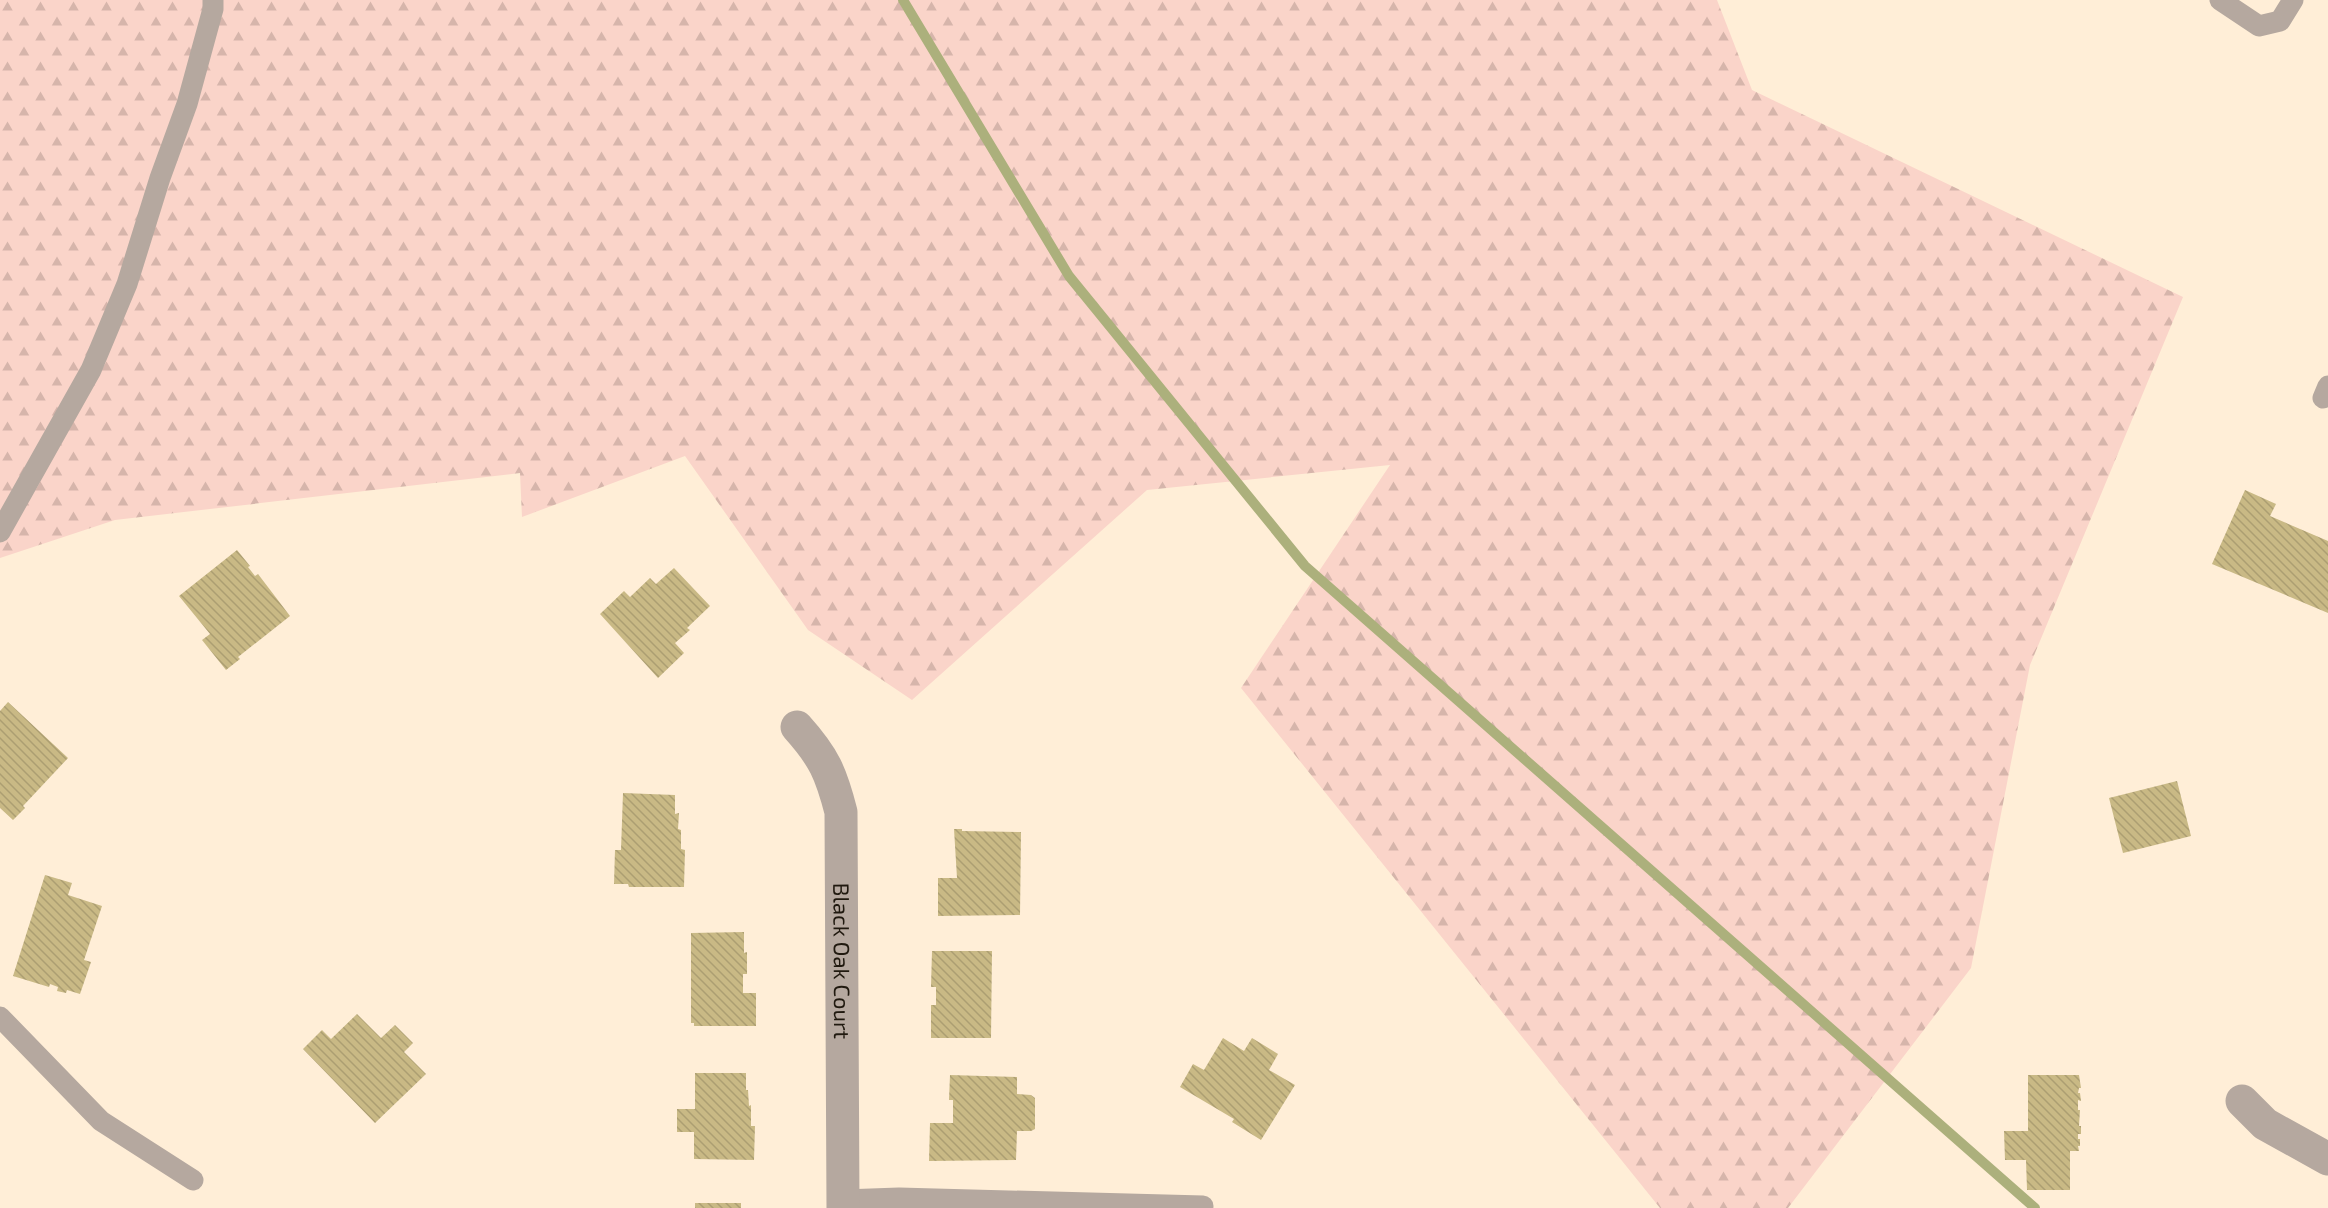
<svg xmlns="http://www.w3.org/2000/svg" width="2328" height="1208" viewBox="0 0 2328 1208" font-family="'Exo 2',sans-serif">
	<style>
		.forest { fill: url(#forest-firs) }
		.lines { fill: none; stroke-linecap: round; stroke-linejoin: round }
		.stream { stroke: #acb07c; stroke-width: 10 }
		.building { fill: url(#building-back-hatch) }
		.lane { stroke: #b5a89f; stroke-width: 21 }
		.street { stroke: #b5a89f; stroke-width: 33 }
		.labels { text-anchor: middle; stroke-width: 4.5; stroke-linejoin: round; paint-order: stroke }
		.street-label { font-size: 22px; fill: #20190f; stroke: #fff }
	</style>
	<defs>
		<pattern id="forest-firs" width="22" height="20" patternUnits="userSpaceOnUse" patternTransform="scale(1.5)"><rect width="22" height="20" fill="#fad4c9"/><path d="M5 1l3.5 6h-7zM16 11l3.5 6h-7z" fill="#d6b5ab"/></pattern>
		<pattern id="building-back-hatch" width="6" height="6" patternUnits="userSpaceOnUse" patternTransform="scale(1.5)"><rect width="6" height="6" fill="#c9b985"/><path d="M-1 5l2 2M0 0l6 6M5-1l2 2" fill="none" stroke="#ac9e72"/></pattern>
	</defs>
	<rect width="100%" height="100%" fill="#ffeed7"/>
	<path class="forest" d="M0,0H1717L1752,90L2183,297L2030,665L1971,968L1788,1208H1660L1241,688L1390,465L1147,490L912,700L808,630L685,456L522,517L520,473L115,520L0,558Z"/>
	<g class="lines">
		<path class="stream" d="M903,0L1069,276L1305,566L2035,1208"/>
	</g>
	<path class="building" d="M2245,490L2276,504L2270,516L2328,541V613L2212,564Z
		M237,550L250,566L248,567L255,576L258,574L290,616L238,657L240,659L226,670L202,640L210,634L179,596Z
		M674,568L710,606L687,628L690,630L675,643L684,653L658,678L600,614L624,591L630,597L650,578L656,584Z
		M8,702L68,758L23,806L25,808L13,820L0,808V711Z
		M2177,781L2191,836L2123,853L2109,798Z
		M623,793L675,795V814L679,813L678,829L681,830V849L685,850L684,887H629L628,884H614L615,850H621Z
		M954,829H962V831L1021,832L1020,915L938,916V878H957Z
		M45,875L72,883L68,895L102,906L84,960L91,962L80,994L67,990L66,993L57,991L58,987L50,984L49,987L13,976Z
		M744,932V953L747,952V974H743V993H756V1026H694V1023H691V933Z
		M932,951H992L991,1038H931V1005H936V987H931Z
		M357,1014L381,1038L395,1025L413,1043L404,1052L426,1074L375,1123L303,1049L322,1030L331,1039Z
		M1223,1038L1244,1051L1252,1038L1278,1054L1269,1070L1295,1085L1261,1140L1232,1122L1234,1119L1180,1087L1193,1064L1204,1070Z
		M695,1073H746V1090H748L749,1106L751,1105V1126H755L754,1160L694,1159V1132H677V1109H695Z
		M950,1075L1017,1077V1094L1031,1095L1035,1098V1129L1031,1131H1017L1016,1160L929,1161L930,1123H953V1100H949Z
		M2028,1075H2079L2081,1088H2079L2078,1093H2080L2081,1101L2078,1100V1110H2080L2079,1126H2081V1134H2078V1139H2080V1146H2078L2079,1151H2070V1190H2027L2026,1160H2005L2004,1131H2028Z
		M695,1203H741V1208H695Z"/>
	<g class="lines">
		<path class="lane" d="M2220,0L2259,26L2280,21L2293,0
			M2323,398L2328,386
			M0,532L91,370L127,284L160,178L187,104L213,9V0
			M0,1017L101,1121L193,1180
			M843,1200L899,1198L1203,1206"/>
		<g class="street">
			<path id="s1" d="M797,727C824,757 831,773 841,812L843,1208"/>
			<path d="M2242,1101L2265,1124L2328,1159"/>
		</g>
	</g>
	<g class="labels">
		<g class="street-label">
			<text dy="8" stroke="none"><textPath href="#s1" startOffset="246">Black Oak Court</textPath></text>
		</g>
	</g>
</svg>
